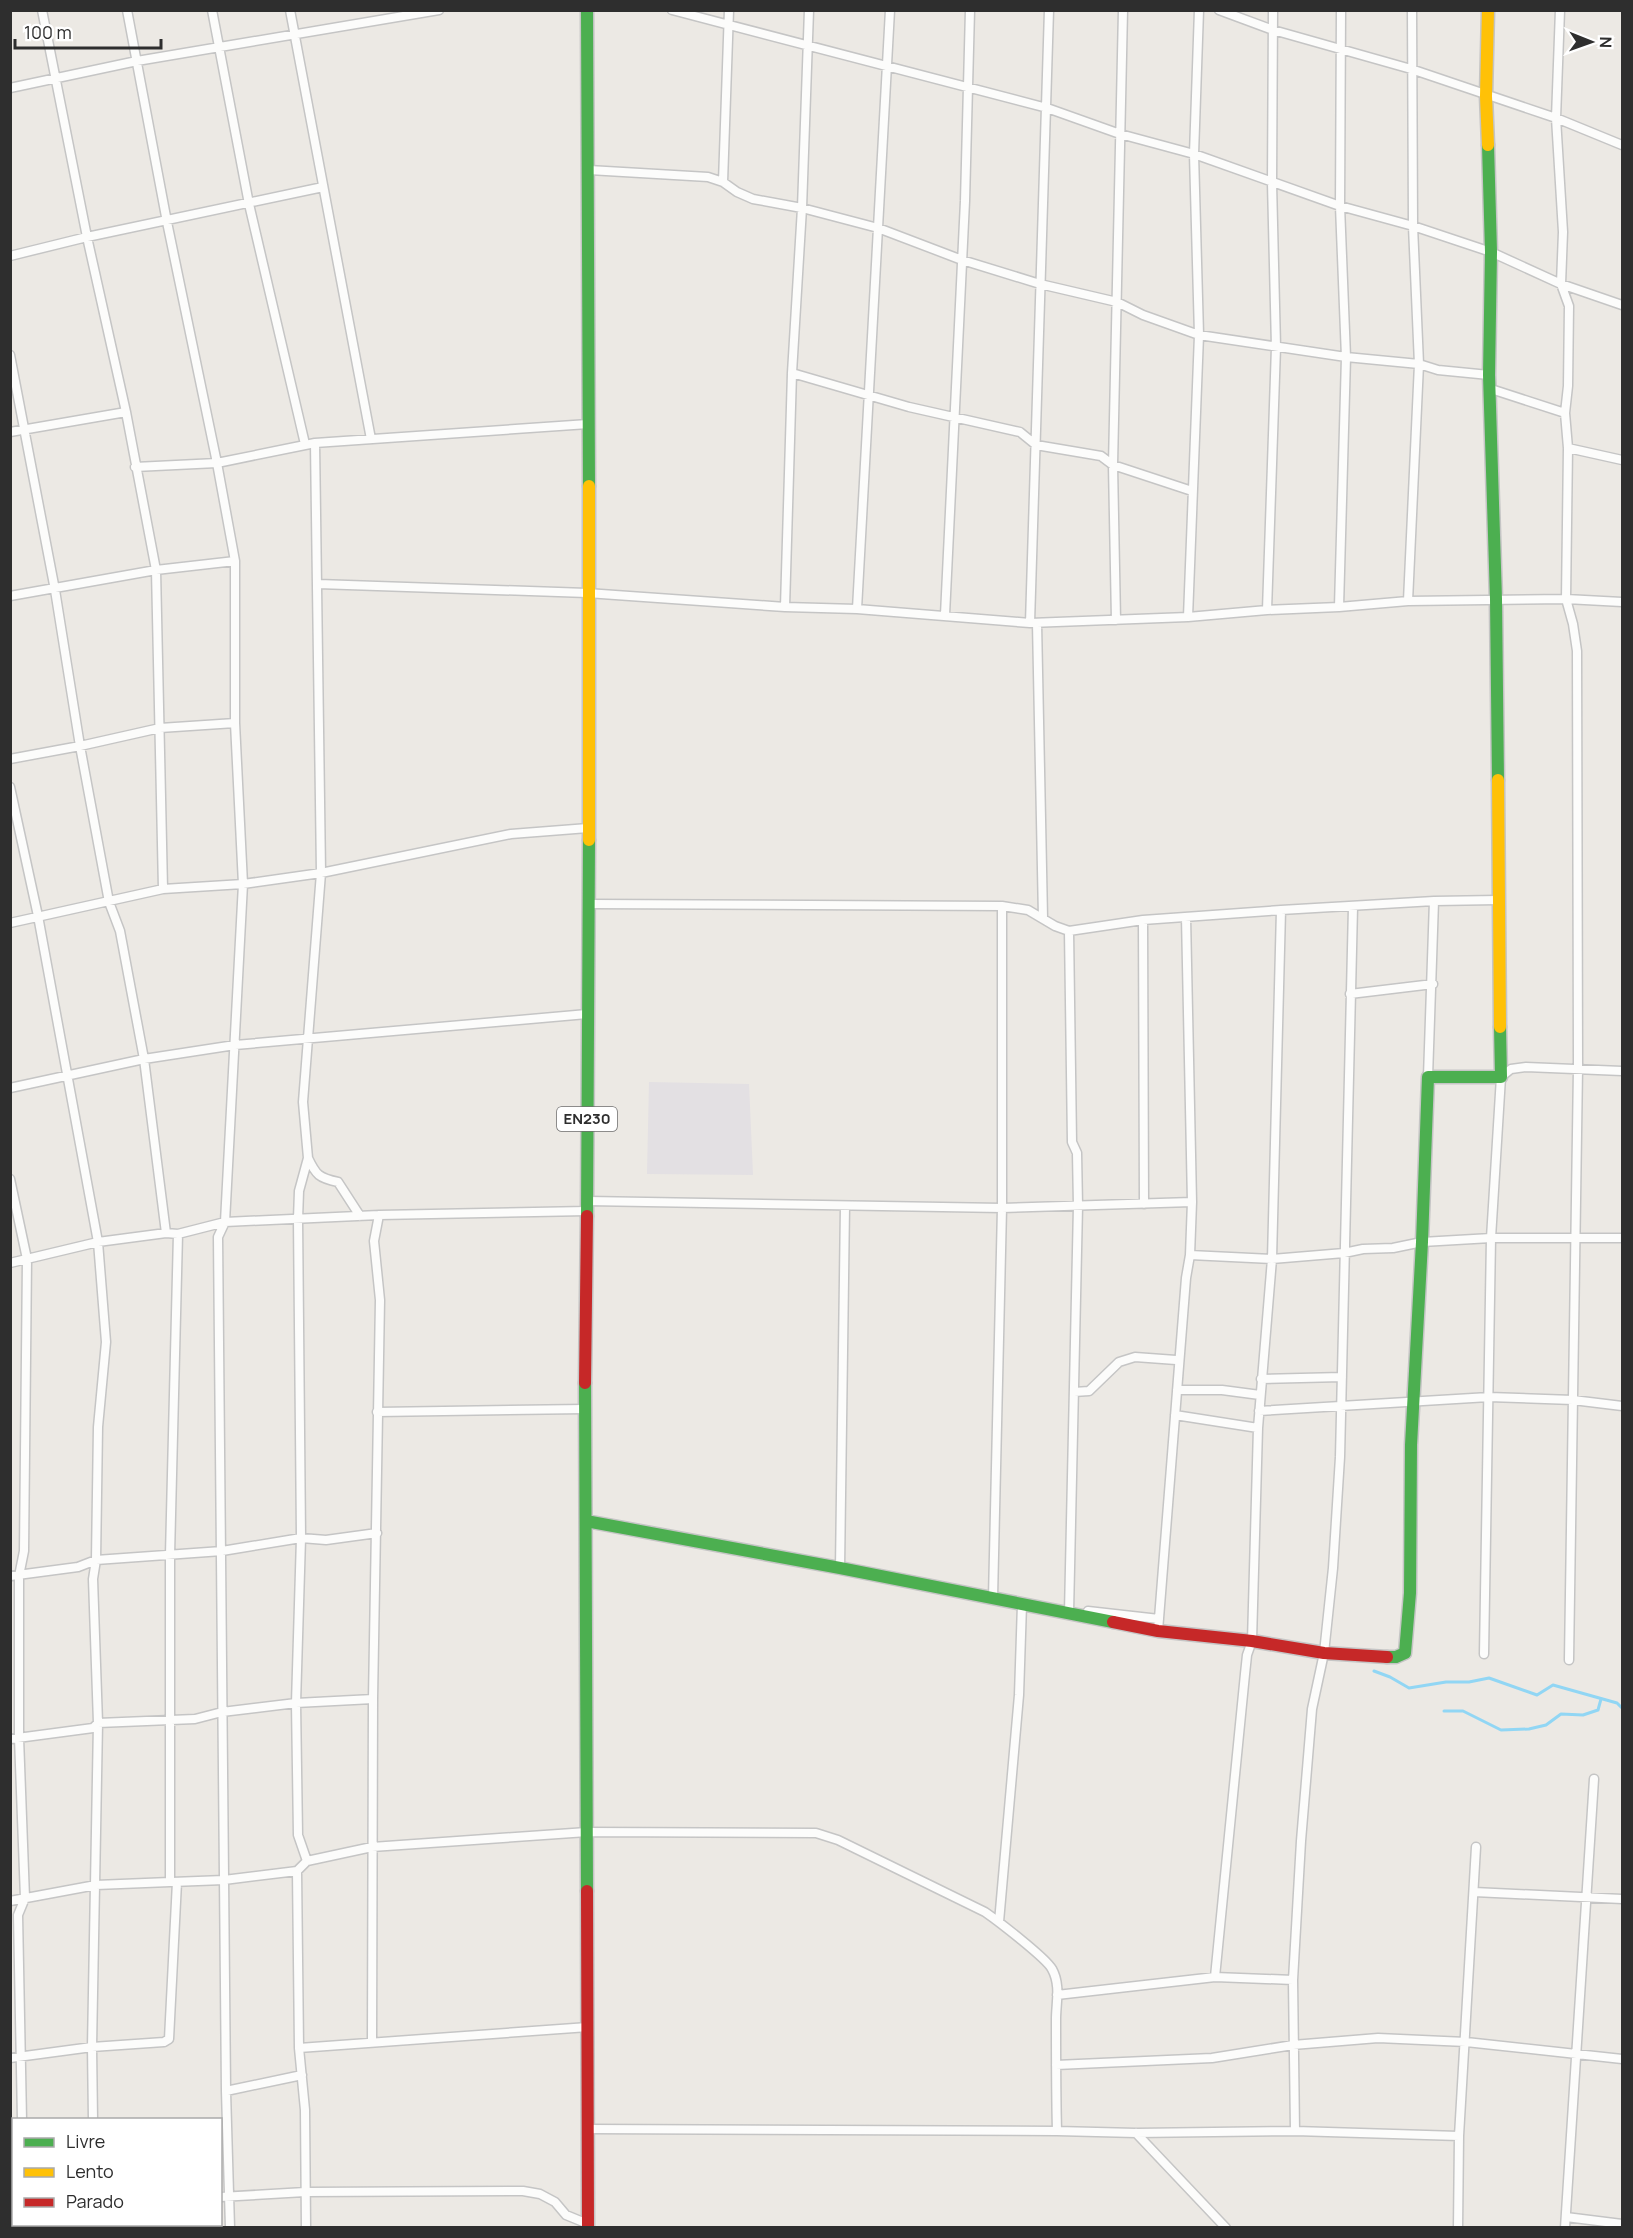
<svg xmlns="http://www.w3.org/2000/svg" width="1633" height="2238" viewBox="0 0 1633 2238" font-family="Manrope,sans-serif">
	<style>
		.industrial { fill: #e3e0e3 }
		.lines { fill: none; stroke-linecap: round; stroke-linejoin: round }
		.stream { stroke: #91d6f4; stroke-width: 3 }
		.street-casing { stroke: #c5c5c5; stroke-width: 11 }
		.fast-casing { stroke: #c5c5c5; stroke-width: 15 }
		.slow-casing { stroke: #c5c5c5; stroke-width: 15 }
		.jam-casing { stroke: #c5c5c5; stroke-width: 15 }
		.street { stroke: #fcfcfb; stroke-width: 8 }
		.fast { stroke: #4caf50; stroke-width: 12 }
		.slow { stroke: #ffc107; stroke-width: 12 }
		.jam { stroke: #c62828; stroke-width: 12 }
		.labels { text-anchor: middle; stroke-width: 4.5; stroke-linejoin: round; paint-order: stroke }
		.shield { fill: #fff; stroke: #6d6d6d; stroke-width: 1.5 }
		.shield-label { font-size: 15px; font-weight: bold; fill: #2e2e2e }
	</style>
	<rect width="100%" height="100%" fill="#ece9e4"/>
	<path class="industrial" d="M649,1082L749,1084L753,1175L647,1174Z"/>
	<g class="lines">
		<path class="stream" d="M1374,1671L1390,1677L1409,1688L1446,1682H1469L1489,1678L1537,1695L1553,1685L1617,1703L1622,1708
			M1444,1711H1463L1501,1730L1529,1729L1546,1725L1561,1714L1583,1715L1598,1710L1601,1699"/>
		<defs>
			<path id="street" d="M42,10L87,237L126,412L156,570L163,889
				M127,10L167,222L217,463L235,561V723L243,884L225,1222L218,1237L226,2091L230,2228
				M212,10L249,204L305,444
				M290,10L371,439
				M672,10L1047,108L1120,134L1194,154L1340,206L1413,226L1491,252L1561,284L1622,305
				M1219,10L1273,30L1411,69L1556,118L1622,145
				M1560,10L1556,118L1563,232L1561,284L1569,306L1568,386L1565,413L1568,448L1566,599L1573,624L1577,651L1578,1068L1569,1660
				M10,88L137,61L439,10
				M589,170L708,177L723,182L737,192L753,199L802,208L878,228L962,260L1040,284L1117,302L1143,315L1199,335L1346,357L1419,364L1438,370L1489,375
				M723,182L729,10
				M10,256L87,237L323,187
				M10,355L55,590L80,746L109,902L120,931L144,1059L166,1233
				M792,373L909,407L1020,432L1036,445L1101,456L1113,465L1192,491
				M1491,389L1565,413
				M10,432L126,412
				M1568,448L1622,460
				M135,467L217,463L315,443L588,424
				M318,584L587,593L785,607L857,609L1030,623L1188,617L1267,610L1339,607L1408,601L1566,599L1622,602
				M10,596L156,570L235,561
				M1408,601L1419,364L1413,226L1412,10
				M785,607L792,373L802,208L809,10
				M1339,607L1346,357L1340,206L1341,10
				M857,609L890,10
				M1267,610L1276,347L1272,183L1273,10
				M945,615L965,201L970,10
				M1188,617L1199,335L1194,154L1199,10
				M1116,620L1113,465L1123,10
				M1030,623L1049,10
				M1037,623L1043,918
				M10,759L80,746L160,728L235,723
				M10,787L38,916L98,1242L106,1342L98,1427L96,1560L93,1579L98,1723L92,2047L93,2120
				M589,904L1002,906L1028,910L1055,926L1069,931L1143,920L1281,910L1434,901L1498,900
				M1143,920L1144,1204
				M10,923L163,889L243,884L321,873L511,834L588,828
				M1350,994L1433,984
				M1428,1077L1434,901
				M10,1088L144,1059L235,1045L587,1014
				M308,1158C316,1175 319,1178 338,1182L360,1216
				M10,1179L27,1259L24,1551L19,1576V1738L25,1898L18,1915L22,2120
				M588,1201L1002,1208L1192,1202
				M1190,1255L1272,1259L1344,1253L1363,1249L1393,1248L1422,1242L1491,1238H1622
				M10,1263L98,1242L166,1233L178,1234L225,1222L379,1215L587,1211
				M1261,1379L1342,1377
				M1177,1390H1222L1260,1395
				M1074,1392L1089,1391L1119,1362L1135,1357L1176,1360
				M1259,1411L1489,1397L1573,1400L1622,1406
				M377,1412L585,1409
				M1175,1415L1258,1428
				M840,1568L845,1206
				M10,1576L78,1567L96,1560L222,1551L301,1538L326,1540L377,1533
				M993,1598L1002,1208V906
				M1088,1611L1159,1619
				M1069,1613L1078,1206L1077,1153L1072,1142L1069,931
				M1158,1631L1186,1278L1190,1255L1192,1202L1186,917
				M1484,1654L1491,1238L1501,1077L1511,1069L1526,1067L1622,1071
				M10,1739L93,1728L98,1723L195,1719L222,1712L296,1703L373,1699
				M307,1861L372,1847L587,1832L816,1833L838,1840L985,1912C998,1921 1046,1958 1052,1969C1061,1985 1056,2003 1056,2019C1056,2056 1056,2094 1057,2131
				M172,1882L224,1880L297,1871
				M1474,1892L1622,1899
				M10,1901L96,1885L170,1882V1555L178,1234
				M999,1922L1019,1695L1022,1604
				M1215,1977L1245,1674L1247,1655L1252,1641L1258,1428L1272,1259L1281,910
				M1057,1995L1215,1977L1293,1980
				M372,2042L373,1699L380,1300L374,1241L379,1215
				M299,2048L588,2027
				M10,2058L92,2047L164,2042L169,2039L177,1882
				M1056,2065L1212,2058L1293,2045L1378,2038L1466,2042L1622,2059
				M226,2091L302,2075
				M588,2129L1057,2131L1136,2133L1295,2131L1459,2136
				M1295,2131L1293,1980L1301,1841L1312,1709L1324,1653L1333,1568L1340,1457L1353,907
				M1136,2133L1226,2228
				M220,2197L305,2192L523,2191L540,2194L555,2202L566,2215L588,2224
				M1566,2217L1622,2224
				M10,2223H14
				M95,2224L96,2228
				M150,2224V2228
				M21,2228V2224
				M306,2228L305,2110L299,2048L297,1871L307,1861L298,1835L296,1703L301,1538L298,1219L299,1191L308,1158L303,1102L321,873L315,443
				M1458,2228L1459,2136L1476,1847
				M1565,2228L1594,1779"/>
			<path id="fast" d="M587,10L589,486
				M1488,145L1491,252L1489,375L1496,599L1498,780
				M587,1216L589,840
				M585,1383L587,1891
				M586,1521L840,1568L1113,1622
				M1387,1657H1396L1405,1653L1410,1593L1411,1445L1422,1242L1428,1077H1501L1500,1027"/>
			<path id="slow" d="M1488,145L1486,96L1488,10
				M589,486V840
				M1498,780L1500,1027"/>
			<path id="jam" d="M585,1383L587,1216
				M1113,1622L1158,1631L1252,1641L1324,1653L1387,1657
				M587,1891L588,2228"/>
		</defs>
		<use href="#street" class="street-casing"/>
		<use href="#fast" class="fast-casing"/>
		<use href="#slow" class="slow-casing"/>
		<use href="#jam" class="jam-casing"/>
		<use href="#street" class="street"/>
		<use href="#fast" class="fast"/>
		<use href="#slow" class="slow"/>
		<use href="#jam" class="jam"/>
	</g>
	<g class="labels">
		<rect class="shield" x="557" y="1107" width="60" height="24" rx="4.5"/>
		<g class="shield-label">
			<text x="587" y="1124">EN230</text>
		</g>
	</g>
	<rect width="1633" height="2238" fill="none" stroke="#2e2e2e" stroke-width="24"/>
	<rect x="12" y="2118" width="210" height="108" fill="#ffffff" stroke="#ababab" stroke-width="1.5"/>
	<rect x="24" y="2138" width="30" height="9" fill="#4caf50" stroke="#ababab" stroke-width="1.5"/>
	<text x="66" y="2148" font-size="18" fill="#2e2e2e">Livre</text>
	<rect x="24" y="2168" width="30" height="9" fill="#ffc107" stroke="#ababab" stroke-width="1.5"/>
	<text x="66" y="2178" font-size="18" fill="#2e2e2e">Lento</text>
	<rect x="24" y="2198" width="30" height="9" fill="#c62828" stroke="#ababab" stroke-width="1.5"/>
	<text x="66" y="2208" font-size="18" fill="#2e2e2e">Parado</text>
	<g transform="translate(1591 42) rotate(91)" stroke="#ffffff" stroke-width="4.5" paint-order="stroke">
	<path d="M0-4.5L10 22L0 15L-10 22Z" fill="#2e2e2e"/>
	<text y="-9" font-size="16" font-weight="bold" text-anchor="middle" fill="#2e2e2e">N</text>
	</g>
	<path d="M15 39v9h146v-9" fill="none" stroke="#2e2e2e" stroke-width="3"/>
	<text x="24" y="39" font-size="18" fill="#2e2e2e" stroke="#ffffff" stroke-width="4.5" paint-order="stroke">100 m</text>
</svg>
